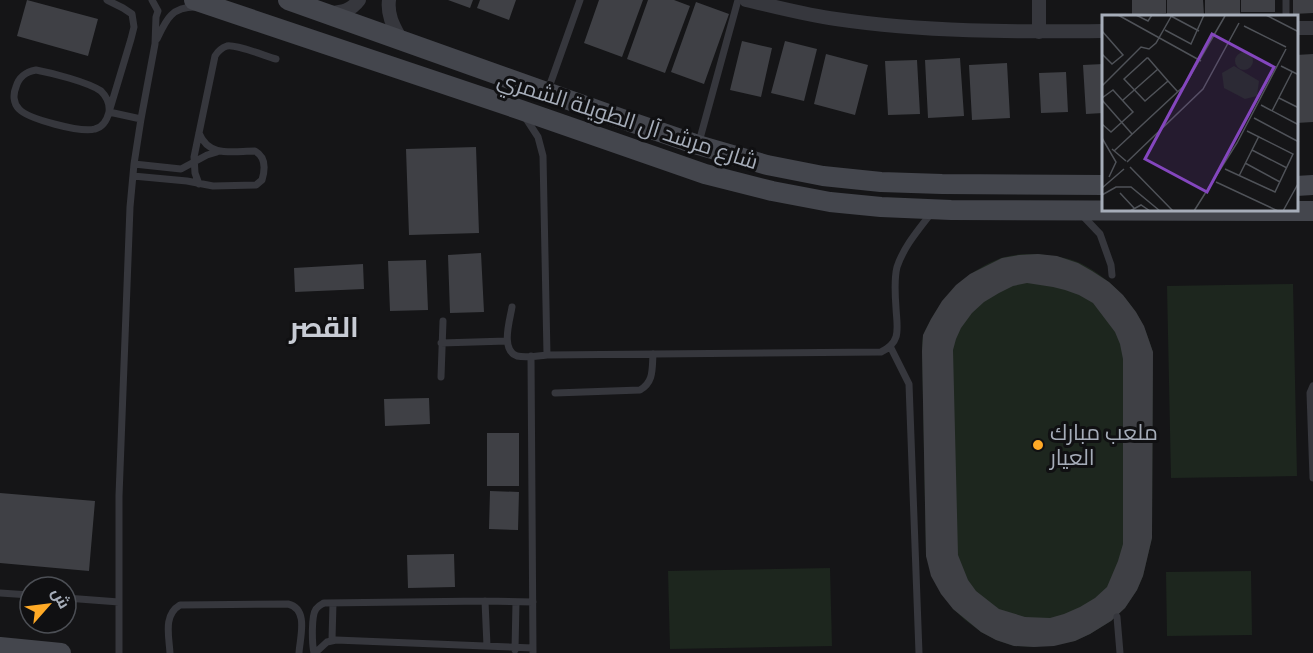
<svg xmlns="http://www.w3.org/2000/svg" width="1313" height="653" viewBox="0 0 1313 653" font-family="Cabin,Cairo,sans-serif">
	<style>
		.green { fill: #1d261e }
		.building { fill: #3f4045; fill-rule: evenodd }
		.lines { fill: none; stroke-linecap: round; stroke-linejoin: round }
		.lane { stroke: #36373d; stroke-width: 7 }
		.street { stroke: #36373d; stroke-width: 14 }
		.secondary { stroke: #44464d; stroke-width: 20 }
		.poi-dot { fill: #ffaa26; stroke: #101012; stroke-width: 2 }
		.labels { text-anchor: middle; stroke-width: 6; stroke-linejoin: round; paint-order: stroke }
		.street-label { font-size: 22px; fill: #a6adb9; stroke: #101012 }
		.poi-label { font-size: 22px; fill: #a6adb9; stroke: #101012; text-anchor: start }
		.district-label { font-size: 28px; font-weight: bold; fill: #c7cbd4; stroke: #101012 }
		.inset-road { fill: none; stroke: #4f5258; stroke-width: 1.5 }
		.view { fill: #8446be; fill-opacity: 0.15; stroke: #8446be; stroke-width: 3 }
		.inset-edge { fill: none; stroke: #a6adb9; stroke-width: 3 }
	</style>
	<rect width="100%" height="100%" fill="#151517"/>
	<path class="green" d="M1038,254C1052,256 1067,257 1080,263C1106,276 1131,299 1143,325C1147,334 1150,343 1153,352L1152,538L1143,576L1137,590L1125,608L1111,621L1090,634L1075,641L1034,647L1014,646L996,640L981,632L965,620L953,609L926,556L922,351C922,346 922,341 923,336C925,329 930,322 934,315C949,289 972,269 1001,258C1013,254 1026,254 1038,254Z
		M1293,284L1297,476L1171,478L1167,286Z
		M830,568L832,646L670,649L668,571Z
		M1251,571L1252,635L1167,636L1166,572Z"/>
	<path class="building" d="M27,0L98,19L88,56L17,36Z
		M448,0H473L470,8Z
		M480,0H516L509,20L477,8Z
		M599,0H643L622,57L584,43Z
		M648,0H674L690,6L665,73L627,59Z
		M1132,0H1166V13L1132,14Z
		M1167,0H1203L1204,15H1167Z
		M1205,0H1240V14H1205Z
		M1241,0H1275V12H1241Z
		M1293,0H1313V13L1293,14Z
		M696,2L729,14L704,84L671,72Z
		M742,41L772,48L761,97L730,90Z
		M785,41L817,49L804,101L771,93Z
		M826,54L868,65L855,115L814,104Z
		M1313,54V122L1296,123V55Z
		M960,58L964,116L928,118L925,60Z
		M917,60L920,114L888,115L885,61Z
		M1007,63L1010,118L972,120L969,65Z
		M1103,64V113L1086,114L1083,65Z
		M1066,72L1068,112L1041,113L1039,73Z
		M476,147L479,233L409,235L406,149Z
		M481,253L484,312L450,313L448,255Z
		M1038,254L1057,256L1078,263L1092,271L1109,282L1123,295L1136,312L1144,326L1153,352L1152,538L1143,576L1137,590L1125,608L1111,621L1090,634L1075,641L1054,646L1034,647L1014,646L996,640L981,632L953,609L941,594L931,576L926,556L922,351L923,335L931,319L942,301L956,285L970,274L1002,258L1019,255ZM1027,283L1053,287L1065,290L1079,295L1093,303L1115,332L1120,344L1123,359V544L1118,561L1107,587L1095,598L1080,607L1064,614L1050,618L1025,617L999,609L976,591L968,580L958,555L953,350L956,339L961,328L972,313L984,302L999,293L1013,286Z
		M426,260L428,310L390,311L388,261Z
		M363,264L364,289L295,292L294,268Z
		M429,398L430,424L385,426L384,399Z
		M487,433H519V486H487Z
		M490,491L519,492L518,530L489,529Z
		M0,493L95,501L89,571L0,563Z
		M454,554L455,587L408,588L407,555Z"/>
	<g class="lines">
		<path class="lane" d="M107,0L123,8L132,14L134,27L131,39L109,112C107,120 103,127 95,129C81,133 28,119 19,109C13,103 13,94 16,87C19,76 26,72 36,70C52,73 88,82 101,91C107,97 110,104 109,112
			M1286,0V16
			M157,39C166,20 171,7 195,7
			M548,90L580,0
			M109,112L141,119
			M525,117L538,137L543,156L547,355L881,352C902,342 897,328 896,308C895,295 894,279 897,267C904,246 919,229 932,212
			M699,142L738,0
			M134,164L181,169L207,155L217,152
			M133,176L187,181L213,186L256,185L262,180C265,170 266,157 255,151C233,151 209,158 199,133
			M199,184L195,173L194,157L215,56C218,51 221,48 227,46C236,44 265,56 276,59
			M1081,214L1100,234L1111,265L1112,275
			M512,307C510,320 500,350 517,356C526,358 538,356 547,355
			M441,343L507,341
			M890,346L909,384L919,653
			M531,356L533,653
			M441,377L443,321
			M1313,386L1310,393L1313,478
			M555,393L640,390C654,382 652,369 653,354
			M0,593L30,595
			M66,598L119,602
			M485,601L487,646
			M1117,617L1120,653
			M332,640L333,603
			M515,650L516,602
			M119,653V496L130,207L134,164L141,119L155,44L156,17L158,11L152,0
			M170,653C169,636 163,615 180,605L288,604C309,609 300,637 299,653
			M314,653C312,644 311,616 316,609C319,605 320,605 324,603L485,601L533,602
			M315,653L327,642L336,640L533,648"/>
		<path class="street" d="M389,0C387,16 394,27 401,40
			M746,0C776,7 806,15 836,19C924,32 1014,32 1103,31
			M1039,0V32
			M330,13C342,12 351,11 359,0
			M1296,28H1313"/>
		<path class="secondary" d="M194,0L518,109L705,174L772,191L830,202L881,207L951,210L1313,211
			M288,0L622,119L698,145L767,165L823,176L881,182L942,184L1103,185
			M1296,186L1313,185
			M0,647L61,653"/>
	</g>
	<circle class="poi-dot" cx="1038" cy="445" r="6"/>
	<g class="labels">
		<g class="street-label">
			<text transform="translate(628 120) rotate(18)" y="8">شارع مرشد آل الطويلة الشمري</text>
		</g>
		<g class="poi-label">
			<text x="1050" y="440">ملعب مبارك<tspan x="1050" dy="25">العيار</tspan></text>
		</g>
		<g class="district-label">
			<text x="324" y="337">القصر</text>
		</g>
	</g>
	<g transform="translate(1102 15)">
		<rect width="196" height="196" fill="#151517"/>
		<path d="M133 46a9 9 0 1 1 18 0a9 9 0 1 1-18 0ZM132,51L157,66L155,81L143,84L122,73L120,58Z" fill="#1d261e"/>
		<path class="inset-road" d="M16,0L99,46M34,0L46,6L50,0M67,0L97,16M164,0L197,17M142,11L184,32M63,15L89,29L102,0M0,16L21,40L10,49L0,39M179,51L197,60M66,66L43,86L22,64L45,43H46L66,66L76,77M0,71L39,32L47,34L54,28L70,0M0,83L11,75L31,97L9,117L0,109M177,83L197,93M0,85L30,119M21,85L56,54M159,90L197,110M170,96L190,57M152,103L197,127M0,123L14,147L7,162M10,134L24,146M150,135L185,153M12,136L83,70L123,1M25,147L101,74L137,8M143,148L178,167M28,152L71,196M123,154L173,177L191,139L145,116M137,161L157,121M114,167L176,196M0,173L22,154M18,178L32,193M0,180L14,172H29L58,196M28,196L39,190L48,196M92,196L135,128L184,34M181,196L197,167"/>
		<path class="view" d="M110,19L172,52L105,177L43,144Z"/>
		<rect width="196" height="196" class="inset-edge"/>
	</g>
	<g transform="translate(48 605) rotate(62)"><circle r="28" fill="#101012" stroke="#4c4f55" stroke-width="1.5"/>
	<path d="M0-4.5L10 22L0 15L-10 22Z" fill="#ffaa26"/>
	<text y="-9" font-size="16" font-weight="bold" text-anchor="middle" fill="#a6adb9">ش</text>
	</g>
</svg>
